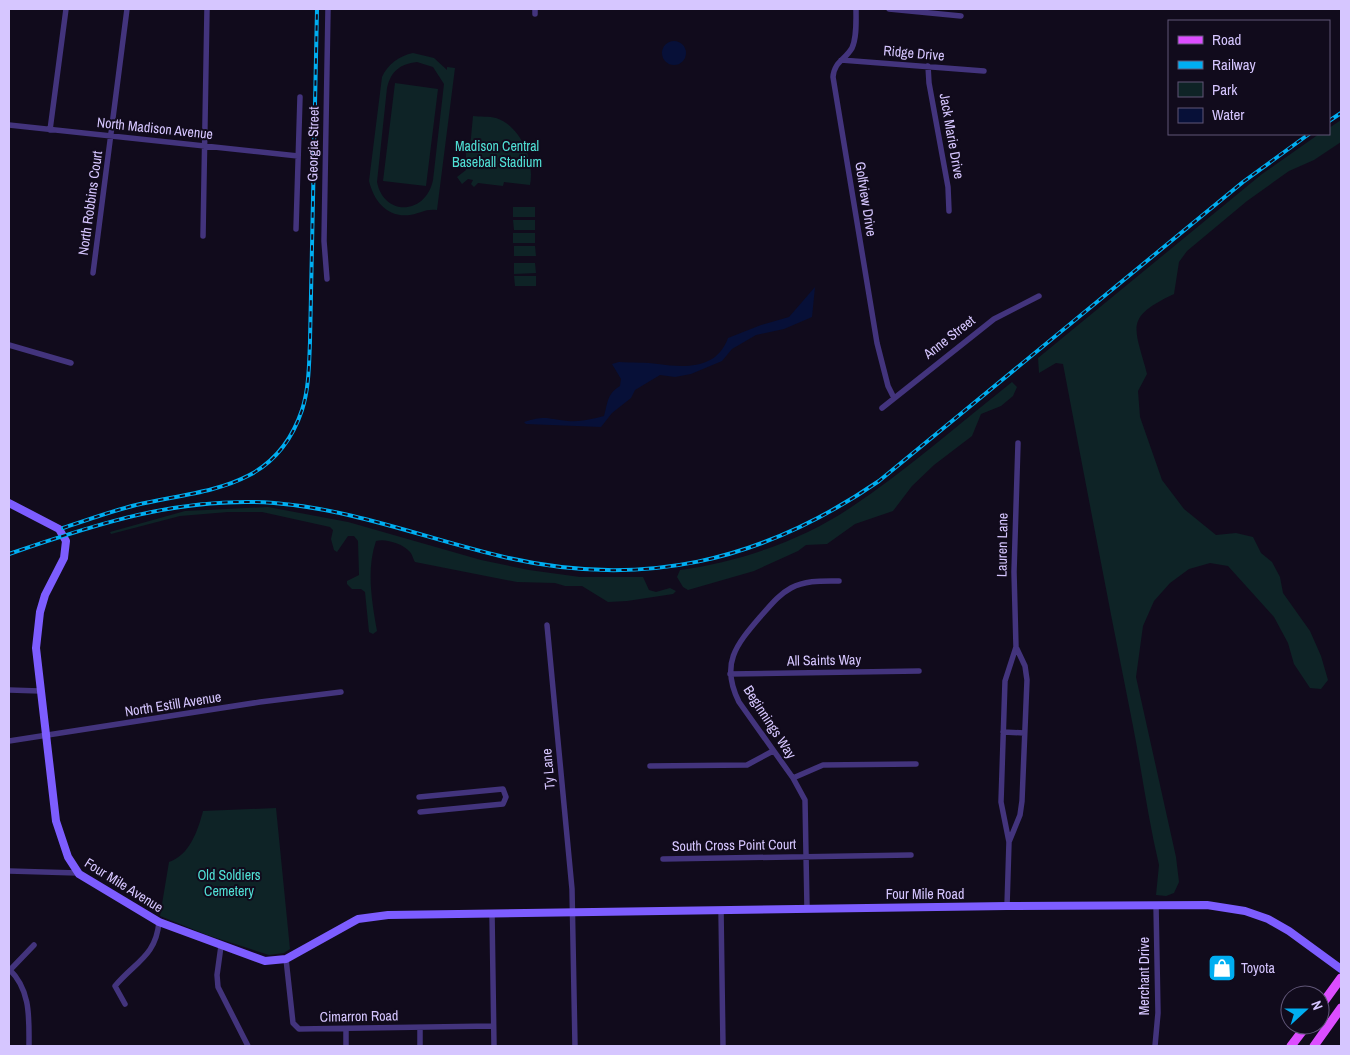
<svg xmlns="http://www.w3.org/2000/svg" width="1350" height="1055" viewBox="0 0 1350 1055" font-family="'Archivo Narrow',sans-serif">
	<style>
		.green { fill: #0e2326; fill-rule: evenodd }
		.water { fill: #071038 }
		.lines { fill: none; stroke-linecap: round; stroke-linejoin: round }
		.street { stroke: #43347d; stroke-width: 5.5 }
		.secondary { stroke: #7d5dff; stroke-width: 8 }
		.primary { stroke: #dc4dff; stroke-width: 9 }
		.rail-casing { stroke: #00aef1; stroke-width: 4 }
		.rail { stroke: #110b1c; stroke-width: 2; stroke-dasharray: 5.5; stroke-linecap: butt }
		.labels { text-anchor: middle; stroke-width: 4; stroke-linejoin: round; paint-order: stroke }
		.street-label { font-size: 14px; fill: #d6c6ff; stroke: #110b1c }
		.park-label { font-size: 14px; fill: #50e1d6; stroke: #110b1c }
		.poi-label { font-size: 14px; fill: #d6c6ff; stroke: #110b1c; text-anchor: start }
	</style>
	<rect width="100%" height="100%" fill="#110b1c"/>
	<path class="green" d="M413,53L434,58L447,70V67L455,68L437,210C423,209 423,213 410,215C387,218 374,201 369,181L382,77C388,64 399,56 413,53ZM417,62L433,67L444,84L433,180C426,215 384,217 377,182L387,88C391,71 400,64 417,62Z
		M395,83L438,89L426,186L383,181Z
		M473,116C480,117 489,116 496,118C521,126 535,161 530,185L504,182L503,186L478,183L474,187L471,184L473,180L468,179L462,184L457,177L466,170V151L470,148Z
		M1341,120V142L1314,160L1289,171L1247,201L1187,251L1179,262L1174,294C1123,318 1135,327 1147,374L1138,391L1140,417L1162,480L1184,509L1216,535L1236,533L1253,537L1261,553L1272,562L1280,577L1283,593L1310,631L1321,656L1328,680L1321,689L1310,688L1294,664L1288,643L1274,617L1228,566L1210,563L1189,569L1170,583L1154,601L1143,626L1136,677L1176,857L1179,882L1174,893L1166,896L1156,895L1159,865C1148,819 1142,772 1133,726C1109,606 1086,485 1063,364L1056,363L1039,373L1038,358L1262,174L1319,134H1329V128Z
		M513,207H535V217H513Z
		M513,220H535V230H514Z
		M513,233H535V243H513Z
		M514,246H535L536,256H514Z
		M514,263H535L536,273L514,274Z
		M514,276H536V286H515Z
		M1012,382L1017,387L1013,396L1001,406L981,414L972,436L934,465L912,486L893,511L855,524L827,544L806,545L798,551L754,571L688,590L683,587L677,577L680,570C738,562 801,541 850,508C907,470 959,424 1012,382Z
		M268,507L348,522L481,560L529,570L580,577H643L649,590L656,592L670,588L676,591L673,594L627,601L608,602L582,586H565L555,583L517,582L415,562C413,559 412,553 409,551C403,544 385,538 376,541C366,570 372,602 377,631L373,634L369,632L365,592L361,589H352L347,584V581L359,575L358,541L354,536H348L337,552L334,550L331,539L333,530L330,527L262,512H228L180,516L111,534L110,532L185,511Z
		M276,808L290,949L284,953L269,955L207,935L160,916L169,862C190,855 198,830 203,811Z"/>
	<path class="water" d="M662 53a12 12 0 1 1 24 0a12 12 0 1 1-24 0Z
		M815,287L812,317L784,329L756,335L732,349L722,361L691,374L675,377L660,375L635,390L631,398L612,413L601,427L526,424L524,422C546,415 547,419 568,421C581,422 592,419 604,416C608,402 607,394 620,386L621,379L612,364L619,362C632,363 646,362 658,364C686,368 717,369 728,338L761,325L789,317Z"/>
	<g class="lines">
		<path class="street" d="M856,9C856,21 857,37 852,48C845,60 834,62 833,77L877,343L888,386L894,398
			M889,9L961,16
			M535,14V9
			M841,60L984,71
			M928,66L929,83L948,187L949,211
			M9,125L298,156
			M50,130L66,9
			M296,229L300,97
			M203,236L207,9
			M93,273L127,9
			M327,279L324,241L328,9
			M9,345L71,363
			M882,408L994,319L1039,296
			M547,625L572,889L575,1046
			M730,674L919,671
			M9,690L40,691
			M1003,732L1024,733
			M9,741L260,702L341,692
			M650,766L747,765L773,751
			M793,778L823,765L916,764
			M419,797L503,789L506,797L503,804L420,812
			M1009,842L1020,815L1022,801L1027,680L1025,666L1016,647
			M663,859L911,855
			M9,871L78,873
			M1007,906L1009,842L1001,802L1005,681L1016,647L1014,572L1018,443
			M807,908L805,800L793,778L739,702C720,664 736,645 760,617C770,606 778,595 791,588C806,580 822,581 839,581
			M721,910L723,1046
			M492,913L494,1046
			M221,946L217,975L218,987L248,1046
			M286,959L293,1023L299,1029L493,1026
			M9,969C31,990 29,1018 29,1046
			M10,970L34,945
			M125,1004L115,986C135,962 156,956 159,922
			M420,1028V1046
			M346,1046V1029
			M1155,1046L1158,1013L1156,905"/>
		<path class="secondary" d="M9,503L59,529L66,541L64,558L45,595L40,612L36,648L56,821L68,857L79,874L159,922L265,961L286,959L358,919L388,915L1007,906L1207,905L1245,911L1268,919L1289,931L1341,969"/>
		<path class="primary" d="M1320,1007L1341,978
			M1291,1046L1307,1025
			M1314,1046L1341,1008"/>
		<defs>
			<path id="rail" d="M1329,121L1341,113
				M63,528C87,520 112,511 136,505C205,489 275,491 302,410C309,389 309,364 310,342L317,9
				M9,554C96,524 181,496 274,503C351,509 425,538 500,556C640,590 761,562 879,481L1243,182L1309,134"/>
		</defs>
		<use href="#rail" class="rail-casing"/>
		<use href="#rail" class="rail"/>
	</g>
	<defs>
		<symbol id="shop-square" viewBox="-11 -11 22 22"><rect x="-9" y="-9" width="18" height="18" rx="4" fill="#00aef1" stroke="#110b1c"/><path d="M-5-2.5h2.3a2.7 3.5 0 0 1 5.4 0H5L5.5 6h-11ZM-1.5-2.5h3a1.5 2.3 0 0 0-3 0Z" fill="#fff"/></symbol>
	</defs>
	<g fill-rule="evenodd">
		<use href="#shop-square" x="1206" y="952" width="32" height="32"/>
	</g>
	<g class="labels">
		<g class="street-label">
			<text transform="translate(914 53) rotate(5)" y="5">Ridge Drive</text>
			<text transform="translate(155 128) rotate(6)" y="5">North Madison Avenue</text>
			<text transform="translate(952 136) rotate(80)" y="5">Jack Marie Drive</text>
			<text transform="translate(313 144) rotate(-89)" y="5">Georgia Street</text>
			<text transform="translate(866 199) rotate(81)" y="5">Golfview Drive</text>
			<text transform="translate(90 203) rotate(-82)" y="5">North Robbins Court</text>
			<text transform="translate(949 337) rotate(-38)" y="5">Anne Street</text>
			<text transform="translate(1002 545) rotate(-89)" y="5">Lauren Lane</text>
			<text transform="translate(824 660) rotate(-1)" y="5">All Saints Way</text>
			<text transform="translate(173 704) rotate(-9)" y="5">North Estill Avenue</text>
			<text transform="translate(770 722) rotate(57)" y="5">Beginnings Way</text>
			<text transform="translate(548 769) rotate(-95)" y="5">Ty Lane</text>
			<text transform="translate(734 845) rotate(-1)" y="5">South Cross Point Court</text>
			<text transform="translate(124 885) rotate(32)" y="5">Four Mile Avenue</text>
			<text x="925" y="899">Four Mile Road</text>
			<text transform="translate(1144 976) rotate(-90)" y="5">Merchant Drive</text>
			<text transform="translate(359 1016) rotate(-1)" y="5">Cimarron Road</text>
		</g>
		<g class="park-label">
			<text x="497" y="151">Madison Central<tspan x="497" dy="16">Baseball Stadium</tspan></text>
			<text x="229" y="880">Old Soldiers<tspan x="229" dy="16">Cemetery</tspan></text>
		</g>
		<g class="poi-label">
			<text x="1241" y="973">Toyota</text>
		</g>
	</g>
	<rect width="1350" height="1055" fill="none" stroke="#d6c6ff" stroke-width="20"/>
	<rect x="1168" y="20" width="162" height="115" fill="#110b1c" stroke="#605677"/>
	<rect x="1178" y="36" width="25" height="8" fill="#dc4dff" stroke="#605677"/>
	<text x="1212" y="45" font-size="15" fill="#d6c6ff">Road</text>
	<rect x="1178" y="61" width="25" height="8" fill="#00aef1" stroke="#605677"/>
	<text x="1212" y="70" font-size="15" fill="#d6c6ff">Railway</text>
	<rect x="1178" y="82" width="25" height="15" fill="#0e2326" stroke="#605677"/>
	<text x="1212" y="95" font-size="15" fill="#d6c6ff">Park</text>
	<rect x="1178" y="108" width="25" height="15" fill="#071038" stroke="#605677"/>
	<text x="1212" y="120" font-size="15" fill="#d6c6ff">Water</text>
	<g transform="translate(1305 1010) rotate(69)"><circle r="24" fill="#110b1c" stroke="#605677"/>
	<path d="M0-4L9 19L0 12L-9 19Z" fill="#00aef1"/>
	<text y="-8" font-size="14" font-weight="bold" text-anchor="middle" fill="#d6c6ff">N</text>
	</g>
</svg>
